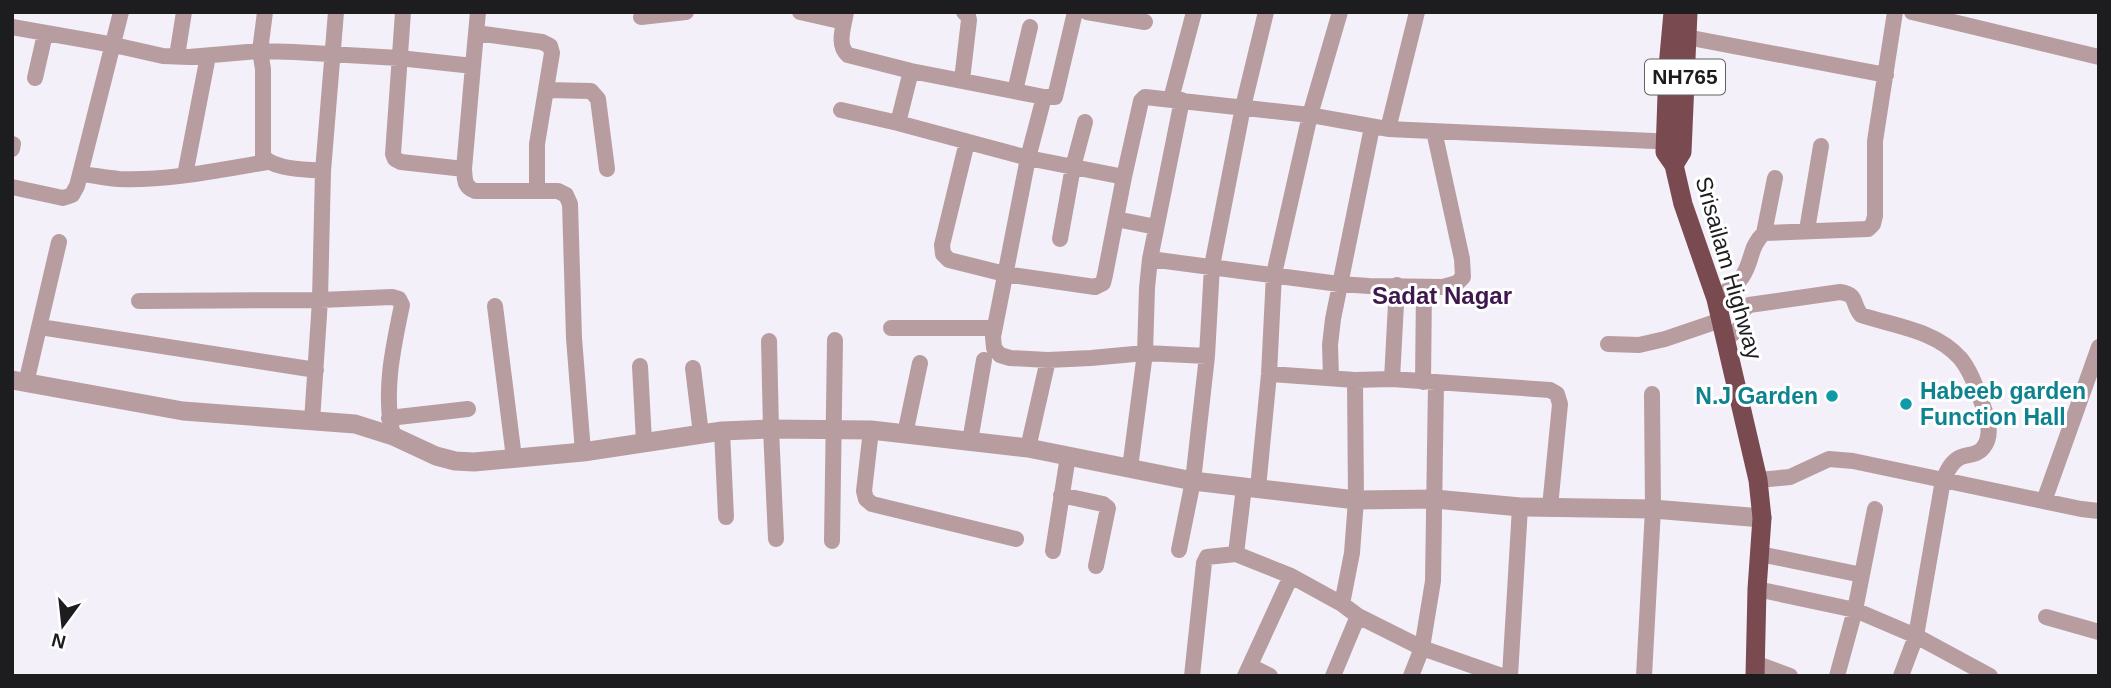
<svg xmlns="http://www.w3.org/2000/svg" width="2111" height="688" viewBox="0 0 2111 688" font-family="Arial,sans-serif">
	<style>
		.lines { fill: none; stroke-linecap: round; stroke-linejoin: round }
		.minor { stroke: #b89da0; stroke-width: 16 }
		.tertiary { stroke: #b89da0; stroke-width: 19 }
		.trunk { stroke: #7a4a51; stroke-width: 19 }
		.culture-dot { fill: #0f9aa8; stroke: #fff; stroke-width: 2.5 }
		.labels { text-anchor: middle; stroke-width: 6; stroke-linejoin: round; paint-order: stroke }
		.shield { fill: #fff; stroke: #616062; stroke-width: 2 }
		.shield-label { font-size: 21px; font-weight: bold; fill: #1d1c1f }
		.street-label { font-size: 23px; fill: #1d1c1f; stroke: #fff }
		.culture-label { font-size: 23px; font-weight: bold; fill: #0d838f; stroke: #fff; text-anchor: start }
		.neighbourhood-label { font-size: 24px; font-weight: bold; fill: #3e174c; stroke: #fff }
	</style>
	<rect width="100%" height="100%" fill="#f4f0f9"/>
	<g class="lines">
		<path class="minor" d="M265,12L260,51L263,69V156C273,170 307,169 323,171
			M403,12L393,154L395,159L401,162L464,169
			M800,12L844,22
			M846,12C844,26 836,45 848,55L911,71L1044,97
			M1075,12L1055,97H1044L1028,158L1124,177
			M1087,12L1145,22
			M1912,12L2099,57
			M641,17L686,12
			M12,27L114,45L163,56L189,57L260,51L294,52L399,58L473,66L478,12
			M476,33L542,42L550,46L552,53L537,144V191
			M1686,37L1886,75
			M177,56L184,12
			M473,66L464,169C465,180 464,187 475,191H558L566,195L570,204L574,338L583,452
			M35,78L45,34
			M962,80L969,20L968,16L964,12
			M546,90L591,91L598,99L607,169
			M1015,91L1030,27
			M1171,99L1194,12
			M841,110L898,123L1028,158L993,337L994,348L1000,355L1010,358L1048,360L1091,358L1145,353L1207,356
			M898,123L911,71
			M1388,129L1676,142
			M967,142L942,245L943,254L949,260L1005,274L1095,287L1103,283L1105,275L1124,177L1141,101L1145,97L1310,115L1388,129L1417,12
			M12,149L13,144
			M80,174C93,175 106,178 119,179C168,181 219,170 267,162
			M185,175L208,56
			M12,187L63,198L72,195L77,186L121,12
			M1116,219L1156,227
			M1807,230L1821,146
			M1764,233L1775,178
			M1060,239L1073,167L1085,122
			M1150,259L1339,284L1369,286L1443,287L1457,283L1463,277L1462,259L1434,131
			M1716,299C1724,292 1736,286 1742,277C1753,261 1749,247 1764,233L1868,229L1873,224L1875,216V141L1895,12
			M139,301L320,300L392,297L399,299L402,305C393,348 383,392 393,436
			M495,306L514,458
			M40,327L316,370
			M891,328H994
			M1726,338L1741,328L1742,311L1749,305L1840,292C1859,295 1851,303 1861,315C1894,326 1935,330 1960,358C1971,371 1977,390 1983,406C1988,419 1993,436 1983,448C1977,456 1966,454 1959,458C1950,463 1947,472 1943,480L1916,636L1901,676
			M769,341L771,429L776,539
			M1608,344L1639,345L1665,339L1721,320
			M640,366L644,442
			M693,368L701,434
			M1269,374L1355,380L1392,379L1550,390L1557,394L1560,404L1550,507
			M1331,377L1330,345L1333,319L1372,127
			M1392,379L1397,285
			M1423,382L1424,287
			M26,383L59,242
			M389,418L468,409
			M312,421L320,300L323,171L336,12
			M871,430L864,491L866,499L872,504L1016,539
			M722,431L726,517
			M905,434L920,363
			M970,441L984,360
			M1028,448L1048,360
			M1130,468L1145,353L1147,288L1150,259L1182,100
			M1758,480L1790,477L1829,459L1853,461L2081,509L2099,511
			M1244,487L1236,554L1291,576L1342,604L1358,616L1422,648L1502,676
			M1258,488L1269,374L1274,274L1310,115L1340,12
			M1061,495L1103,504L1108,508L1096,566
			M2044,501L2099,347
			M832,541L835,340
			M1179,550L1193,481L1207,356L1212,266L1243,107L1266,12
			M1053,551L1068,456
			M1760,554L1862,575
			M1757,589L1855,610L1916,636L1990,676
			M1342,604L1352,553L1356,500L1355,380
			M2046,617L2099,632
			M1755,663L1790,676
			M1250,666L1270,676
			M1192,676L1204,563L1207,557L1236,554
			M1245,676L1291,576
			M1333,676L1358,616
			M1411,676L1422,648L1433,581L1436,383
			M1510,676L1520,507
			M1644,676L1653,509L1652,394
			M1837,676L1855,610L1875,509"/>
		<path class="tertiary" d="M12,380L183,411L355,424L393,436L436,456L455,461L474,462L583,452L722,431L771,429L871,430L1028,448L1193,481L1356,500L1435,499L1520,507L1653,509L1762,518"/>
		<path class="trunk" d="M1673,12L1668,67L1665,152L1674,165L1683,204L1716,299L1758,480L1762,518L1757,589L1755,676
			M1674,165L1682,152L1688,12"/>
	</g>
	<g class="culture-dot">
		<circle cx="1832" cy="396" r="7"/>
		<circle cx="1906" cy="404" r="7"/>
	</g>
	<g class="labels">
		<rect class="shield" x="1645" y="59.5" width="80" height="35" rx="5"/>
		<g class="shield-label">
			<text x="1685" y="84">NH765</text>
		</g>
		<g class="street-label">
			<text transform="translate(1729 268) rotate(74)" y="8">Srisailam Highway</text>
		</g>
		<g class="culture-label">
			<text x="1920" y="399">Habeeb garden<tspan x="1920" dy="26">Function Hall</tspan></text>
			<text x="1818" y="404" text-anchor="end">N.J Garden</text>
		</g>
		<g class="neighbourhood-label">
			<text x="1442" y="304">Sadat Nagar</text>
		</g>
	</g>
	<rect width="2111" height="688" fill="none" stroke="#1d1c1f" stroke-width="28"/>
	<g transform="translate(63 625) rotate(195)" stroke="#ffffff" stroke-width="5" paint-order="stroke">
	<path d="M0-5L12 26L0 18L-12 26Z" fill="#1d1c1f"/>
	<text y="-10" font-size="19" font-weight="bold" text-anchor="middle" fill="#1d1c1f">N</text>
	</g>
</svg>
